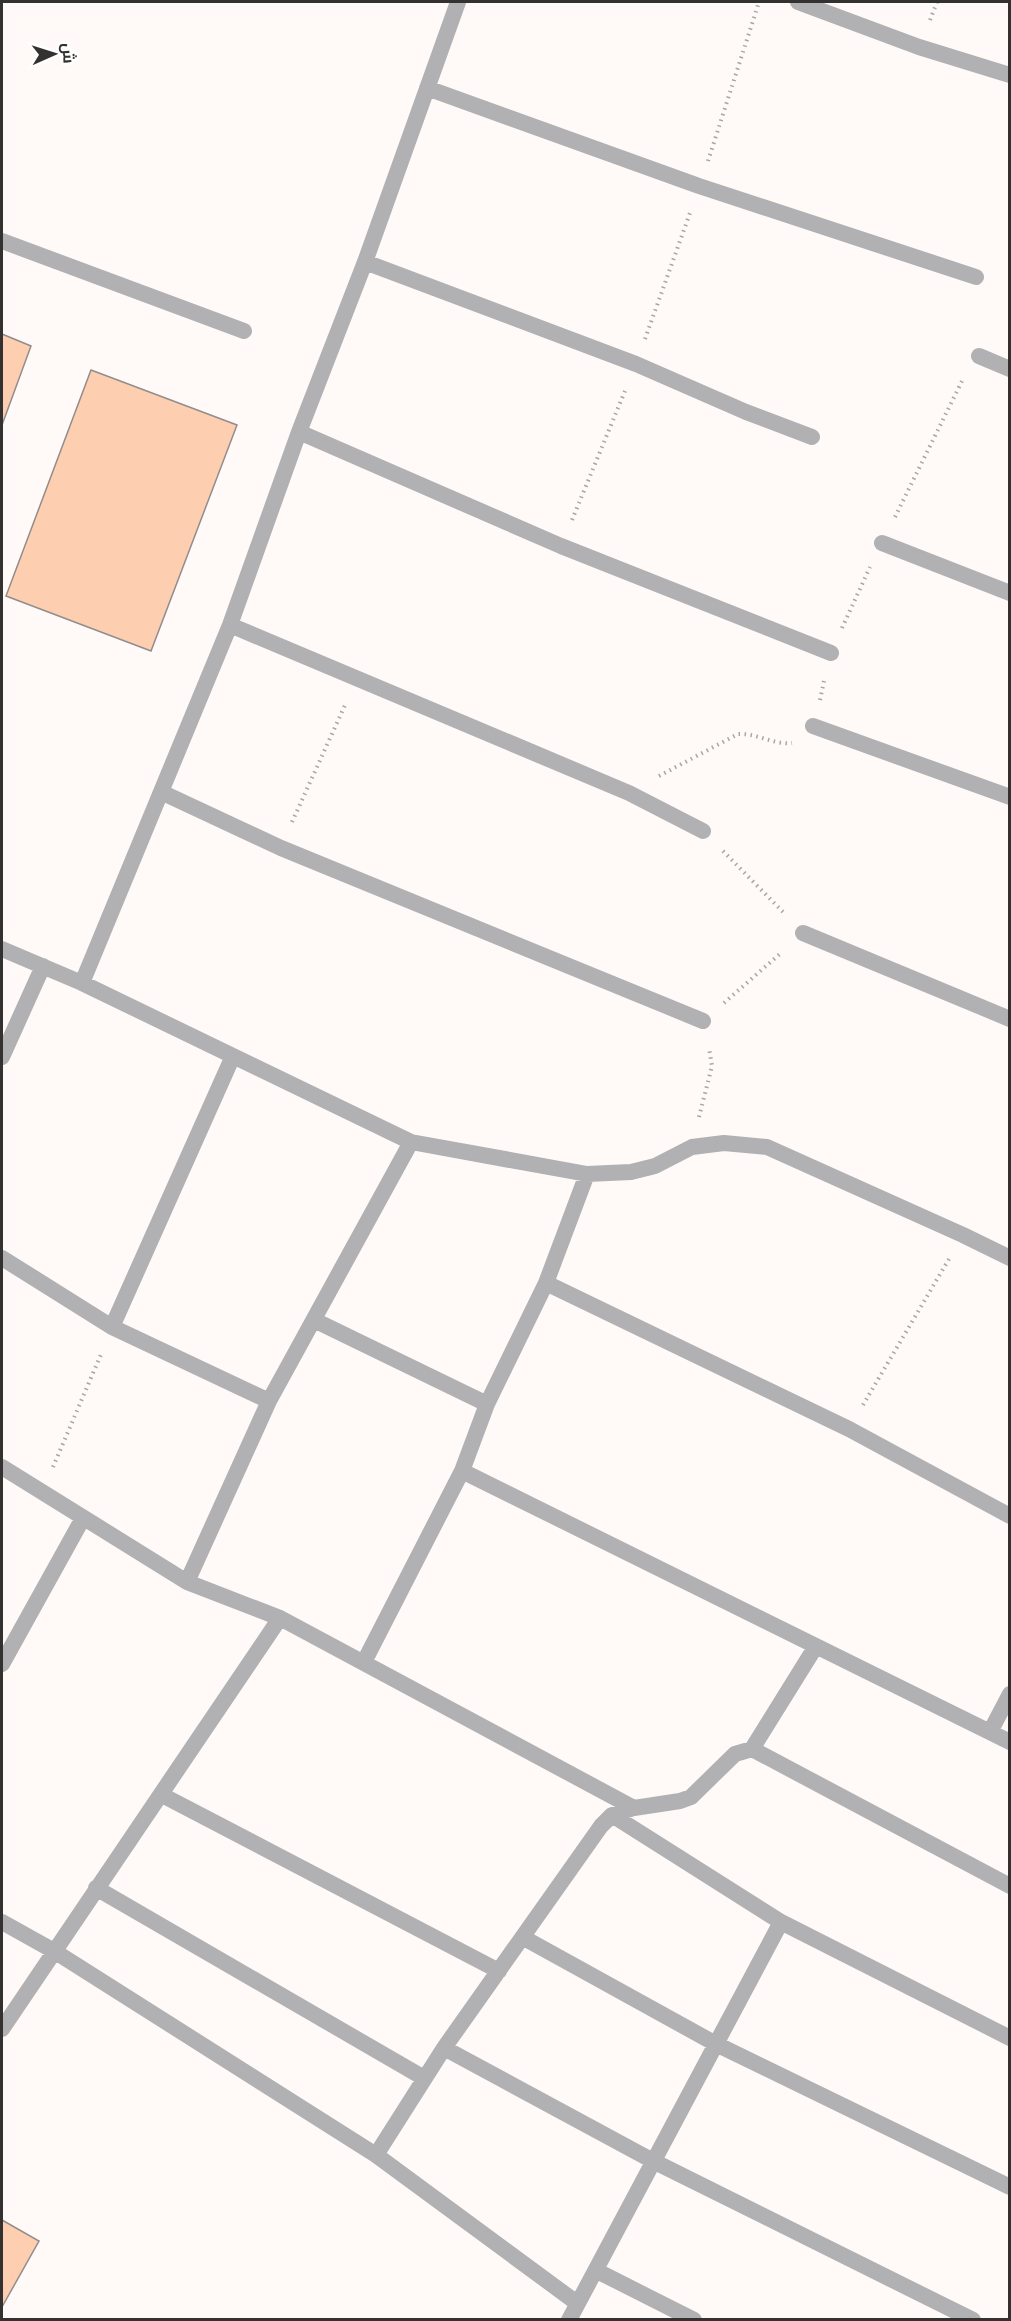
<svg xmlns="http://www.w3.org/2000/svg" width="1011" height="2321" viewBox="0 0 1011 2321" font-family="'Open Sans',Cairo,sans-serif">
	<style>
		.building { fill: #feceb1; stroke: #928d8b; stroke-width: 1.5 }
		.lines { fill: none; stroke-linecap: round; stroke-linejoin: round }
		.path { stroke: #a8a5a3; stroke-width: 4; stroke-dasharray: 1.5 4.5; stroke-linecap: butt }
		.service { stroke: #b1b1b3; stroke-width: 16 }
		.minor { stroke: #b1b1b3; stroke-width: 16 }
	</style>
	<rect width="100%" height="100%" fill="#fffaf7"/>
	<path class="building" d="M2,334L31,346L2,425Z
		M91,370L237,425L151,651L6,596Z
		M2,2220L39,2241L2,2307Z"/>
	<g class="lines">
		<path class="path" d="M930,20L937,2
			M708,161L759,2
			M645,339L690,213
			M895,517L963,379
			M572,520L625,391
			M842,628L870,567
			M820,700L824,681
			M659,776L738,734C757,733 773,745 792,743
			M292,822L346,703
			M723,851L785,914
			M724,1003L782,952
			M699,1117L712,1066L709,1048
			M863,1405L949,1259
			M53,1467L102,1352"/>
		<path class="service" d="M2,241L244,331"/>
		<path class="minor" d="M798,2L919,47L1010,75
			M427,88L699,186L976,277
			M365,262L636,364L746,412L812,437
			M979,356L1010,369
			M299,432L561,546L831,653
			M882,543L1010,593
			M230,625L629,793L703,831
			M813,726L1010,797
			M161,792L281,848L703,1021
			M803,933L1010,1019
			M2,949L82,983L411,1142L587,1174L631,1172L655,1166L692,1147L724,1143L767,1147L963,1235L1010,1258
			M82,983L230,625L299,432L365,262L458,2
			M2,1057L43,966
			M2,1258L112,1327L269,1401
			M546,1283L849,1429L1010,1516
			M314,1320L487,1404
			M112,1327L233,1056
			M2,1467L187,1582L280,1618L634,1808
			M462,1471L1010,1742
			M187,1582L269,1401L411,1142
			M364,1662L462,1471L487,1404L546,1283L587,1174
			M2,1664L83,1518
			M990,1732L1010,1694
			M752,1749L816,1646
			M162,1795L499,1971
			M612,1815L781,1922L1010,2038
			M96,1888L424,2078
			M2,1922L54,1951L376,2155L577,2303
			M524,1938L716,2044L1010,2187
			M2,2029L280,1618
			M444,2048L655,2162L973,2320
			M376,2155L444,2048L601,1826L612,1815L634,1808L680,1801L691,1797L735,1754L752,1749L1010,1886
			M597,2271L694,2320
			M569,2320L781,1922"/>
	</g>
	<rect width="1011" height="2321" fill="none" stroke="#343231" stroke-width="6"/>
	<g transform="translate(54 54) rotate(87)" stroke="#ffffff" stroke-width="4.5" paint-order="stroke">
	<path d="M0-4.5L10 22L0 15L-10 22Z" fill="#343231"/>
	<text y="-9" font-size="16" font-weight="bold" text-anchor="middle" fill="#343231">ش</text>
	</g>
</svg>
